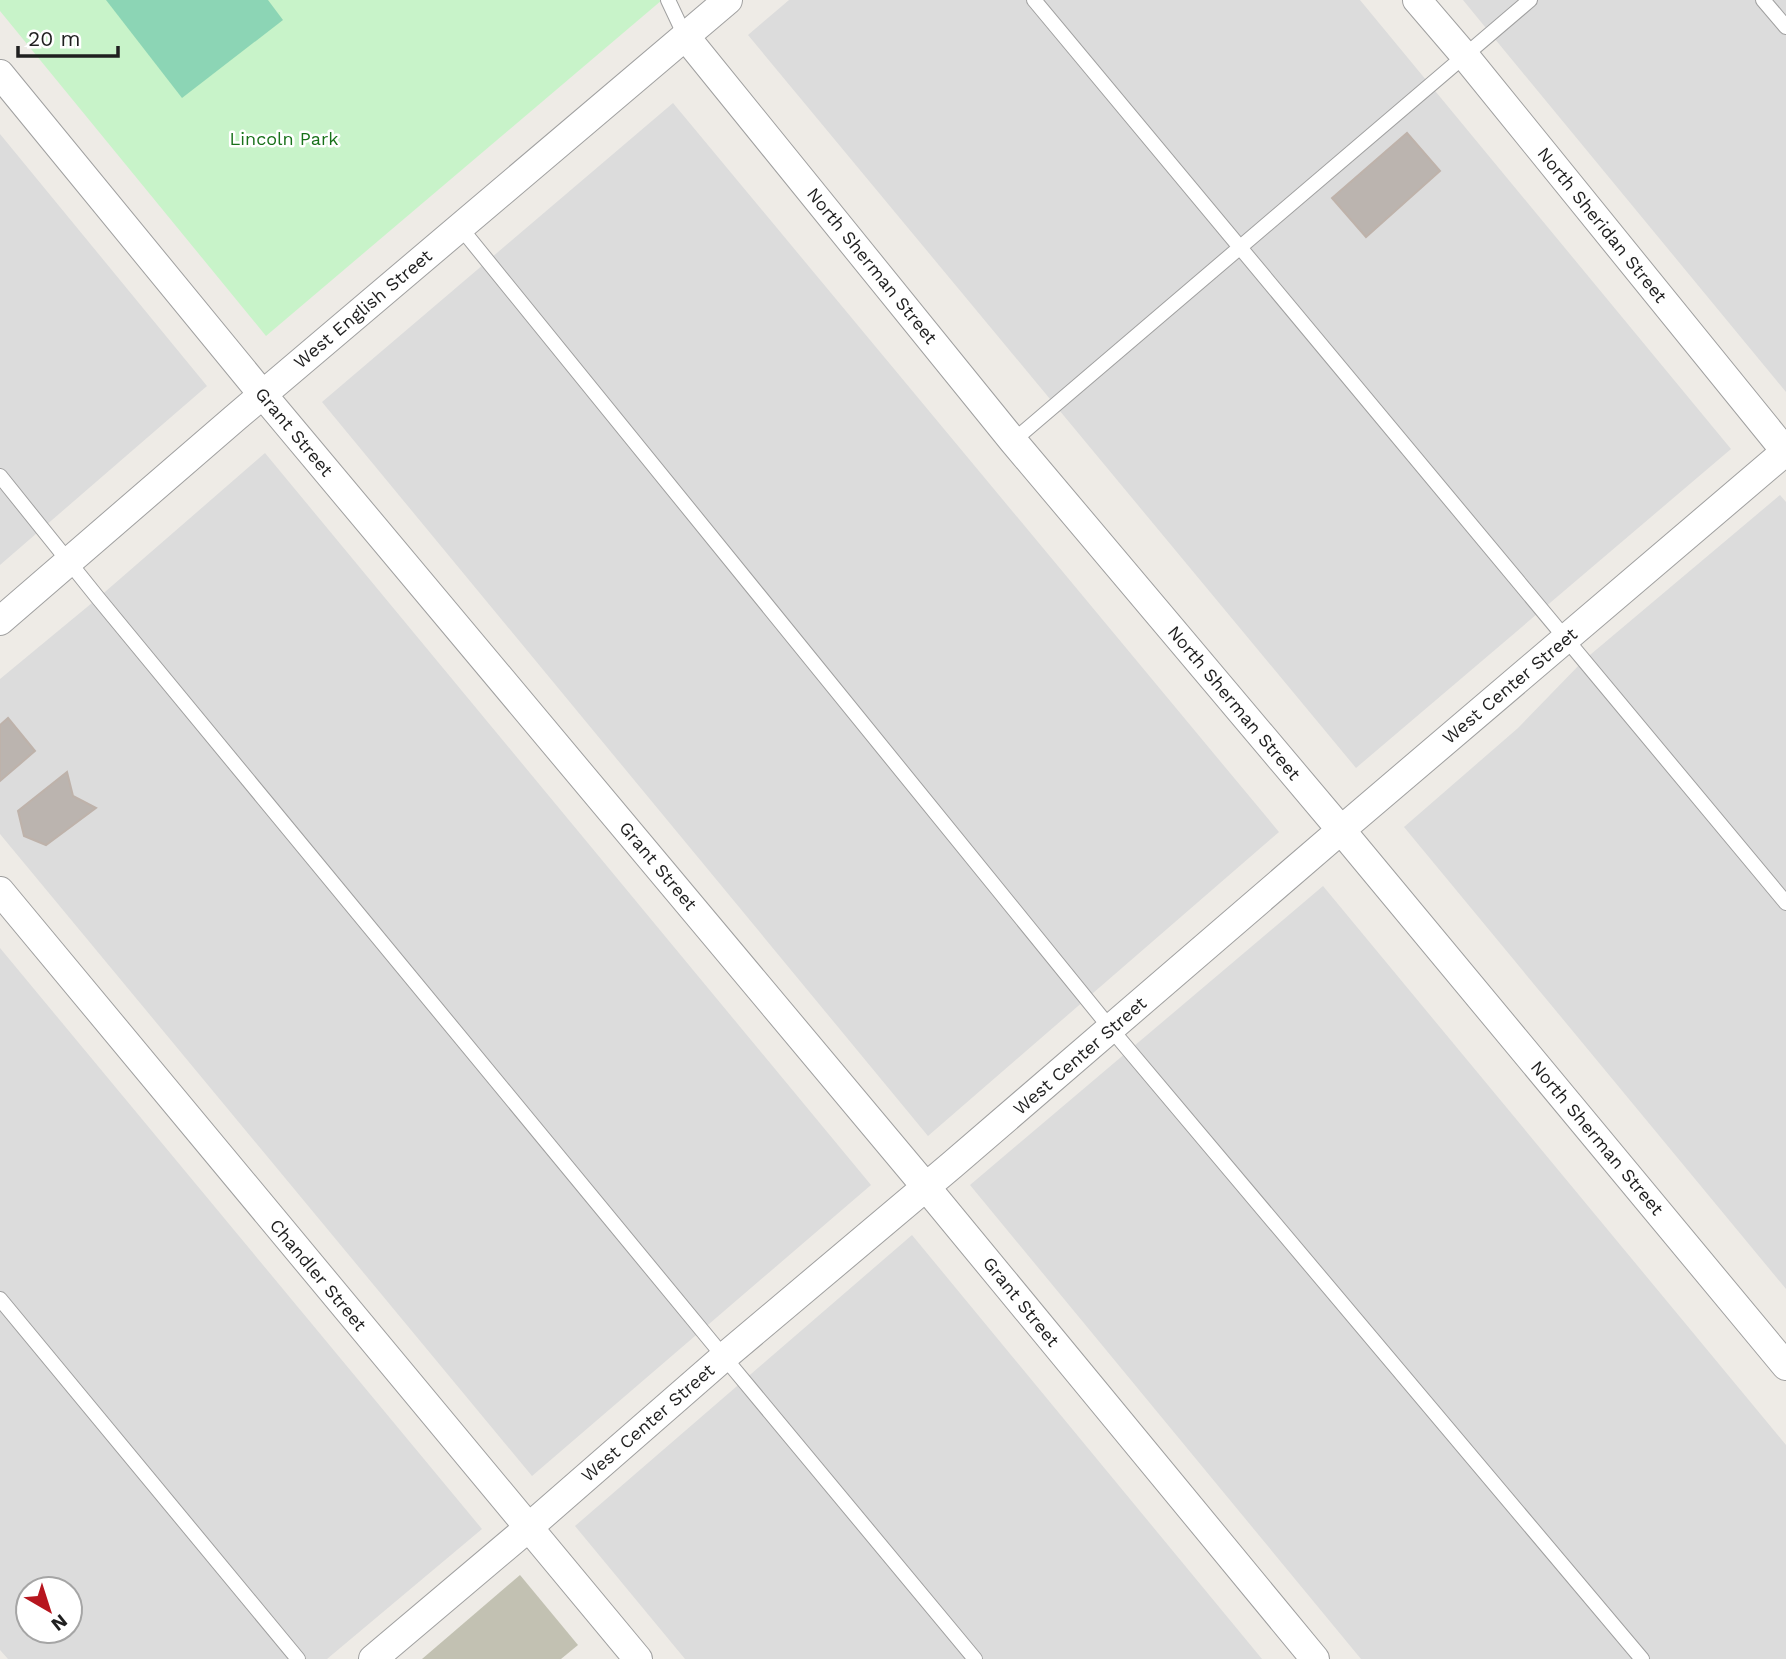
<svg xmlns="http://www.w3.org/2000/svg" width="1786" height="1659" viewBox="0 0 1786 1659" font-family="'Work Sans',sans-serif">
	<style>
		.residential { fill: #dcdcdc; fill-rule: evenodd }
		.construction { fill: #c2c1b2 }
		.park { fill: #c8f3c9 }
		.pitch { fill: #8cd5b5 }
		.building { fill: #bbb4af; stroke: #beb2aa; stroke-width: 2 }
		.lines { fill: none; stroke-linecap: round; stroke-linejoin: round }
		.service-casing { stroke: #a0a0a0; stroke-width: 16 }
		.minor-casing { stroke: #a0a0a0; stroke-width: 30 }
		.service { stroke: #fff; stroke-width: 14 }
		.minor { stroke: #fff; stroke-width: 28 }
		.labels { text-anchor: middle; stroke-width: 5; stroke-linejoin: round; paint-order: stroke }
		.park-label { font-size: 18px; fill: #18711a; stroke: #fff }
		.street-label { font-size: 18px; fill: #1f1f1f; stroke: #fff }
	</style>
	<rect width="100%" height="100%" fill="#eeebe6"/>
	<path class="residential" d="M789,0H1360L1731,449L1356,768L748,35Z
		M1463,0H1786V392L1490,33Z
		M673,103L1279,832L928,1136L322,402Z
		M0,134L207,386L0,565Z
		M265,453L871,1185L532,1476L0,834V679L98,598Z
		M1780,495L1786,502V1289L1404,827L1518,728L1584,660Z
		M1323,886L1786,1445V1659H1361L970,1185Z
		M0,948L482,1529L327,1659H8L0,1650ZM28,1589H70V1631H28Z
		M912,1235L1262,1659H685L575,1526Z"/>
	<path class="construction" d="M520,1575L578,1645L561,1659H422Z"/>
	<path class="park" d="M0,0H662L266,336L0,11Z"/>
	<path class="pitch" d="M106,0H268L283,20L182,98Z"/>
	<path class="building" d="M1407,133L1440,171L1366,237L1332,198Z
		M8,718L35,751L0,781V725Z
		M67,772L73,796L96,808L46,845L24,836L18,811Z"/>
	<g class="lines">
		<defs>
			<path id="service" d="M668,0L685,36
				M1034,0L1786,903
				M1763,0L1786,27
				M460,227L1111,1029L1642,1659
				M1013,441L1530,0
				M0,476L98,598L724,1357L975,1659
				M0,1299L298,1659"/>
			<path id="minor" d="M1417,0L1465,56L1786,452
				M685,36L1013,441L1341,830L1786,1366
				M0,74L263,395L926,1187L1315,1659
				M0,621L235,418L728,0
				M0,891L638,1659
				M373,1659L528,1528L724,1357L952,1165L1341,830L1786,451"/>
		</defs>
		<use href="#service" class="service-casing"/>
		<use href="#minor" class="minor-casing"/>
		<use href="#service" class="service"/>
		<use href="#minor" class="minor"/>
	</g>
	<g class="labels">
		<g class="park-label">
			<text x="284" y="145">Lincoln Park</text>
		</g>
		<g class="street-label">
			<text transform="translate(1602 225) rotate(51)" y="6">North Sheridan Street</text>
			<text transform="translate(872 266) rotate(51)" y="6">North Sherman Street</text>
			<text transform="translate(363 309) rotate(-40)" y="6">West English Street</text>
			<text transform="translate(294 432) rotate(50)" y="6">Grant Street</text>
			<text transform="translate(1510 686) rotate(-40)" y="6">West Center Street</text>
			<text transform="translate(1234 703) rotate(50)" y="6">North Sherman Street</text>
			<text transform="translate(658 866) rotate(50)" y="6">Grant Street</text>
			<text transform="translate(1080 1056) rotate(-41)" y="6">West Center Street</text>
			<text transform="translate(1597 1138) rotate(50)" y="6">North Sherman Street</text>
			<text transform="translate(318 1275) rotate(50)" y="6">Chandler Street</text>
			<text transform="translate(1021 1302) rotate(51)" y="6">Grant Street</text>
			<text transform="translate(648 1423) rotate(-41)" y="6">West Center Street</text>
		</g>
	</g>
	<g transform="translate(49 1610) rotate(141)"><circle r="33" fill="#ffffff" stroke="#a5a5a5" stroke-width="2"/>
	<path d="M0-5L12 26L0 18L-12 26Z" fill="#b7161f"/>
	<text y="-10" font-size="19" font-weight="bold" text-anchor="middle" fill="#1f1f1f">N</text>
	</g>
	<path d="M18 46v10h100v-10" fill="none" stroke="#1f1f1f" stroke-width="3.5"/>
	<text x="28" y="46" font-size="21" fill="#1f1f1f" stroke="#ffffff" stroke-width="5" paint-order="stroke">20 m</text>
</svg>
